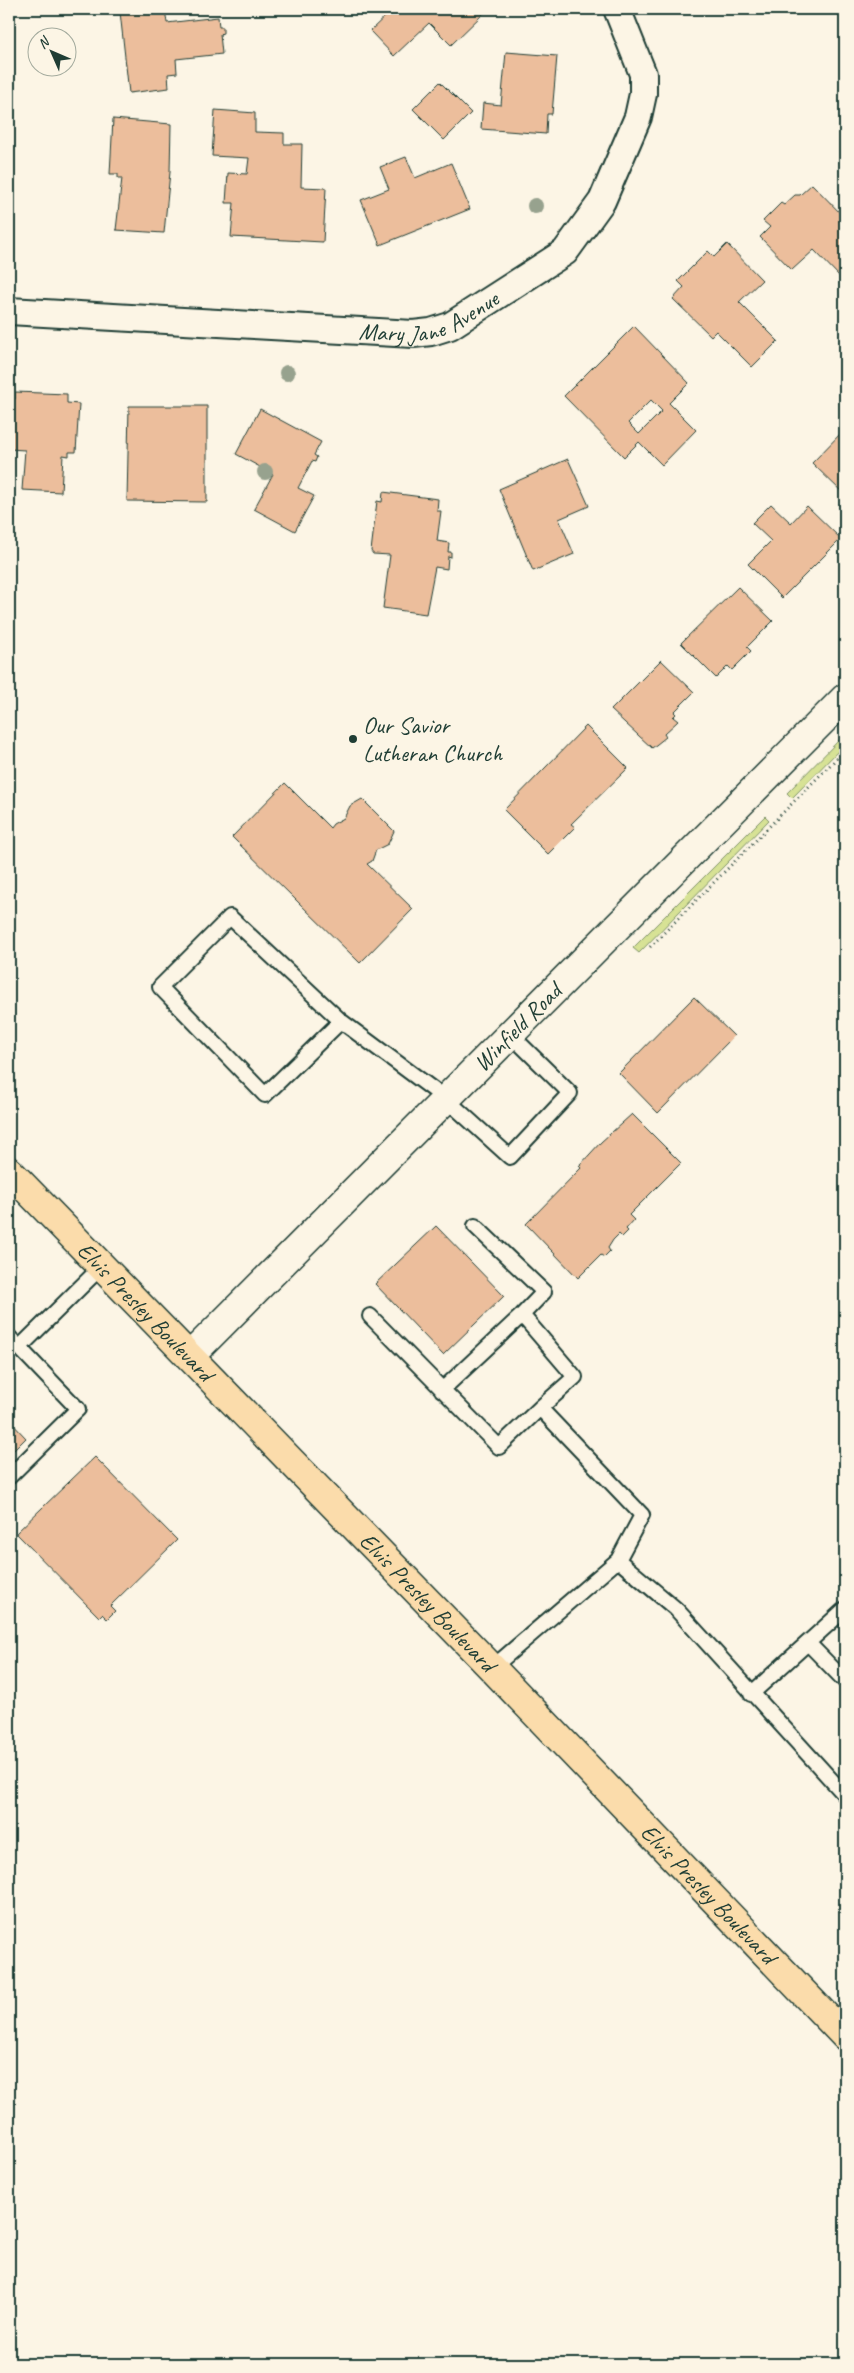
<svg xmlns="http://www.w3.org/2000/svg" width="854" height="2373" viewBox="0 0 854 2373" font-family="Caveat,sans-serif">
	<style>
		.green { fill: #d7e295; stroke: #7b9064 }
		.building { fill: #ecbe9c; stroke: #1f3d34; fill-rule: evenodd }
		.lines { fill: none; stroke-linecap: round; stroke-linejoin: round }
		.lane-casing { stroke: #1f3d34; stroke-width: 18 }
		.street-casing { stroke: #1f3d34; stroke-width: 30 }
		.secondary-casing { stroke: #1f3d34; stroke-width: 31 }
		.primary-casing { stroke: #1f3d34; stroke-width: 31 }
		.path { stroke: #1f3d34; stroke-width: 3; stroke-dasharray: 1 4; stroke-linecap: butt }
		.lane { stroke: #fcf5e5; stroke-width: 14 }
		.street { stroke: #fcf5e5; stroke-width: 26 }
		.secondary { stroke: #fcf5e5; stroke-width: 28 }
		.primary { stroke: #fbdcab; stroke-width: 28 }
		.tree { fill: #97a28e }
		.poi-dot { fill: #1f3d34; stroke: #fcf5e5; stroke-width: 2 }
		.labels { text-anchor: middle; stroke-width: 5; stroke-linejoin: round; paint-order: stroke }
		.street-label { font-size: 24px; fill: #1f3d34; stroke: #fcf5e5 }
		.poi-label { font-size: 24px; fill: #1f3d34; stroke: #fcf5e5; text-anchor: start }
	</style>
	<rect width="100%" height="100%" fill="#fcf5e5"/>
	<filter id="ink" filterUnits="userSpaceOnUse"><feTurbulence type="fractalNoise" baseFrequency=".02" numOctaves="2"/><feDisplacementMap in="SourceGraphic" scale="10" xChannelSelector="R" yChannelSelector="G"/><feConvolveMatrix kernelMatrix="1 2 1 2 8 2 1 2 1" color-interpolation-filters="sRGB"/></filter>
	<g filter="url(#ink)">
		<path class="green" d="M845,734V744L792,798L787,793Z
			M765,816L769,820L639,953L633,948Z"/>
		<path class="building" d="M144,9H165L167,23L218,17L219,27H223V33L220,34L222,54L176,59L177,73L168,74L169,88L129,93L120,12Z
			M393,9H482L485,12L451,45L429,23L394,56L370,31Z
			M506,52L557,56L552,114H547L546,134L481,129L483,103L501,105Z
			M440,82L471,113L444,140L413,109Z
			M215,110L255,113V132L284,133V144H302L301,187L326,188L323,242L231,237L234,203H226L228,173L247,174L249,158L212,156Z
			M113,119L171,124L170,172L164,233L116,230L122,178H118V174H110Z
			M406,157L415,178L451,163L470,209L380,245L361,200L389,189L380,167Z
			M812,184L845,218V276L842,279L814,250L792,270L760,237L770,227L763,221L781,203L784,205L795,195H800Z
			M727,244L762,280L739,302L778,341L752,367L716,331L711,336L673,299L684,287L678,281L708,251L714,257Z
			M634,326L689,383L669,403L696,430L662,465L639,442L624,457L564,396ZM651,400L662,411L639,434L628,423Z
			M15,392L67,394V403L79,404L76,452H69V456L63,455L61,492L22,490L25,450L9,449V399H15Z
			M129,406H207V502L127,501Z
			M260,409L321,442L314,455L317,457L315,462L312,461L298,488L314,496L295,531L254,509L273,474L236,454Z
			M845,429V495L812,463Z
			M568,459L589,506L559,519L574,554L533,571L499,489Z
			M383,492L438,499L437,511H441L437,541L449,543L448,552H451V557L448,556L447,569L435,567L426,614L383,608L390,555L373,554L371,551L377,501L382,502Z
			M771,504L791,523L807,506L841,539L782,598L748,564L771,541L752,523Z
			M738,587L773,621L747,647L751,651L732,670L728,666L716,678L681,643Z
			M661,660L694,692L674,712L676,714L673,717L678,721L664,734L666,737L652,748L611,710Z
			M586,726L628,768L571,824L575,827L548,854L504,810Z
			M285,783L330,828L333,824L344,818L350,806L362,799L394,831L388,844L376,850L372,861L367,864L413,909L360,963L232,837Z
			M694,997L734,1036L658,1113L619,1073Z
			M632,1114L681,1163L629,1215L634,1220L626,1229L628,1231L622,1237L619,1234L613,1240L608,1248L610,1251L604,1257L601,1255L578,1278L526,1224L581,1168L579,1166L601,1142Z
			M436,1226L504,1296L443,1355L375,1284Z
			M9,1420L26,1438L9,1455Z
			M95,1457L177,1540L110,1606L115,1611L107,1619L102,1614L99,1617L16,1533Z"/>
		<g class="lines">
			<defs>
				<path id="lane" d="M341,1021L230,917L160,987L265,1095L341,1021L446,1099L510,1157L570,1093L510,1034
					M475,1226L544,1292L522,1315L575,1377L540,1408
					M370,1316L499,1447L540,1408L642,1515L618,1560
					M9,1337L78,1409L9,1477
					M19,1348L102,1266
					M442,1390L522,1315
					M808,1643L845,1681
					M492,1668L618,1560L676,1609L845,1795
					M751,1694L845,1609"/>
				<g id="street">
					<path id="s1" d="M9,311L413,334L431,332L450,326L565,252L602,201L638,117L643,94V74L617,9"/>
				</g>
				<g id="secondary">
					<path id="s2" d="M190,1356L845,698"/>
				</g>
				<g id="primary">
					<path id="s3" d="M9,1171L492,1668L845,2036"/>
				</g>
			</defs>
			<use href="#lane" class="lane-casing"/>
			<use href="#street" class="street-casing"/>
			<use href="#secondary" class="secondary-casing"/>
			<use href="#primary" class="primary-casing"/>
			<path class="path" d="M650,947L845,750"/>
			<use href="#lane" class="lane"/>
			<use href="#street" class="street"/>
			<use href="#secondary" class="secondary"/>
			<use href="#primary" class="primary"/>
		</g>
		<g class="tree">
			<circle cx="535" cy="206" r="8"/>
			<circle cx="287" cy="373" r="8"/>
			<circle cx="265" cy="472" r="8"/>
		</g>
	</g>
	<circle class="poi-dot" cx="353" cy="739" r="5"/>
	<g class="labels">
		<g class="street-label">
			<text dy="8" stroke="none"><textPath href="#s1" startOffset="424">Mary Jane Avenue</textPath></text>
			<text dy="8" stroke="none"><textPath href="#s2" startOffset="464">Winfield Road</textPath></text>
			<text dy="8" stroke="none"><textPath href="#s3" startOffset="196">Elvis Presley Boulevard</textPath></text>
			<text dy="8" stroke="none"><textPath href="#s3" startOffset="601">Elvis Presley Boulevard</textPath></text>
			<text dy="8" stroke="none"><textPath href="#s3" startOffset="1006">Elvis Presley Boulevard</textPath></text>
		</g>
		<g class="poi-label">
			<text x="363" y="733">Our Savior<tspan x="363" dy="28">Lutheran Church</tspan></text>
		</g>
	</g>
	<rect width="854" height="2373" fill="none" stroke="#fcf5e5" stroke-width="30"/>
	<rect x="15" y="15" width="824" height="2343" fill="none" stroke="#1f3d34" stroke-width="2" filter="url(#ink)"/>
	<g transform="translate(52 52) rotate(315)"><circle r="24" fill="#fcf5e5" stroke="#a4ab9e"/>
	<path d="M0-4L9 19L0 12L-9 19Z" fill="#1f3d34"/>
	<text y="-8" font-size="14" font-weight="bold" text-anchor="middle" fill="#1f3d34">N</text>
	</g>
</svg>
